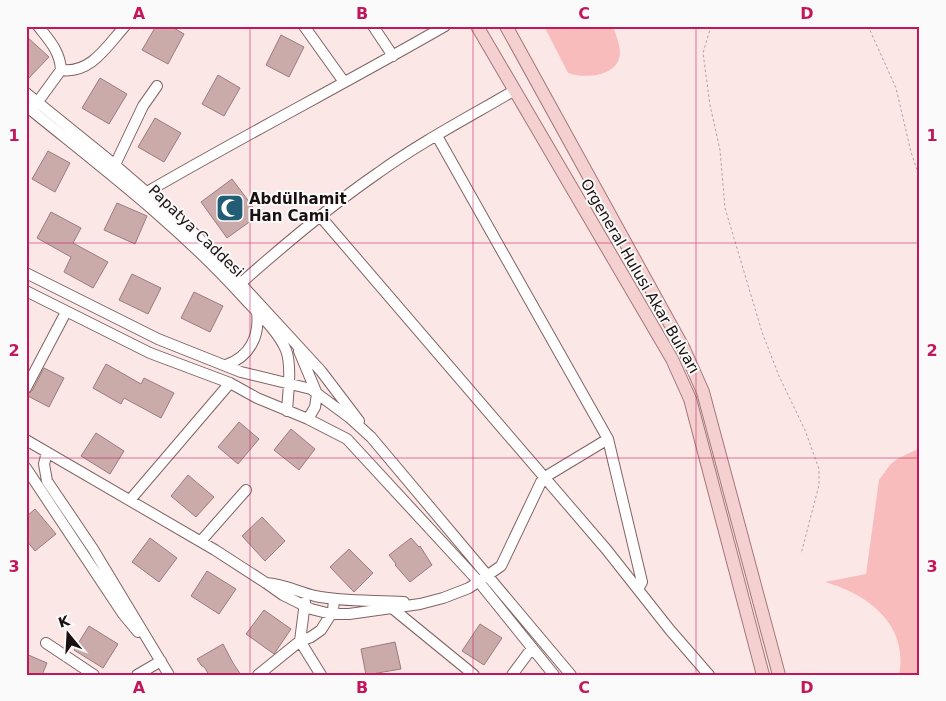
<svg xmlns="http://www.w3.org/2000/svg" width="946" height="701" viewBox="0 0 946 701" font-family="'DejaVu Sans',sans-serif">
	<style>
		.green { fill: #f7bcbb }
		.building { fill: #cbaaaa; stroke: #9b7c7c }
		.lines { fill: none; stroke-linecap: round; stroke-linejoin: round }
		.minor-casing { stroke: #816363; stroke-width: 12 }
		.major-casing { stroke: #a47878; stroke-width: 14 }
		.path { stroke: #b19f9f; stroke-width: 1; stroke-dasharray: 2.5 2.5; stroke-linecap: butt }
		.minor { stroke: #fff; stroke-width: 10 }
		.major { stroke: #f5d0d0; stroke-width: 12 }
		.grid { fill: none; stroke: #c2185b; stroke-width: 1; stroke-opacity: 0.55 }
		.labels { text-anchor: middle; stroke-width: 4; stroke-linejoin: round; paint-order: stroke }
		.poi-label { font-size: 15px; font-weight: bold; fill: #1b1010; stroke: #fafafa; text-anchor: start }
		.street-label { font-size: 15px; fill: #1b1010; stroke: #fafafa }
		.neatline { fill: none; stroke: #c2185b; stroke-width: 2 }
		.grid-label { font-size: 16px; text-anchor: middle; font-weight: bold; fill: #c2185b }
	</style>
	<rect width="100%" height="100%" fill="#fce7e7"/>
	<path class="green" d="M544,26H613C616,35 620,45 620,53C619,77 584,79 568,73Z
		M920,448V675H899C909,625 868,594 825,582L866,574L879,480L890,465L897,459Z"/>
	<path class="building" d="M156,26H175L174,28L184,34L168,64L142,50Z
		M281,35L304,47L289,77L266,65Z
		M26,36L49,57L26,81Z
		M218,75L240,88L224,116L202,104Z
		M100,78L127,94L109,124L82,108Z
		M155,118L181,133L164,162L138,147Z
		M48,151L70,163L55,192L32,179Z
		M232,179L259,215L227,238L201,202Z
		M117,203L147,216L135,244L104,230Z
		M51,212L81,228L73,243L108,262L93,288L64,272L71,257L37,238Z
		M132,274L161,288L148,314L119,300Z
		M194,292L223,306L210,332L181,318Z
		M106,364L141,384L144,378L174,393L161,418L124,398L121,404L93,388Z
		M44,368L64,378L49,407L26,395L32,391Z
		M239,422L259,439L238,464L218,447Z
		M291,429L315,449L299,470L274,450Z
		M96,433L124,451L110,474L81,456Z
		M188,475L214,497L196,517L171,496Z
		M35,509L56,534L35,551L26,540V517Z
		M262,517L285,541L265,561L242,536Z
		M150,538L177,558L159,582L132,562Z
		M411,538L419,547L420,546L432,565L410,582L395,565L396,564L389,555Z
		M349,549L373,573L354,592L330,567Z
		M207,571L236,589L219,614L191,596Z
		M264,610L291,629L274,654L246,634Z
		M480,624L502,638L484,665L462,651Z
		M89,626L118,644L103,668L74,650Z
		M395,642L401,669L366,675L361,649Z
		M223,644L233,663L241,675H209L205,668L201,665L197,659Z
		M26,654L47,663L42,675H26Z"/>
	<g class="lines">
		<defs>
			<path id="minor" d="M304,26L344,82
				M373,26L393,56
				M61,70C91,74 107,46 125,26
				M26,93L115,165L196,235L321,371L359,421
				M26,106C102,168 177,224 243,297C258,314 277,329 286,350C292,366 288,394 287,411
				M34,107L61,70C60,51 49,40 38,26
				M437,136L608,439L642,582L638,589
				M113,169L143,106L157,86
				M147,192C245,135 346,83 445,26
				M320,216L606,549L670,630L709,675
				M26,273L158,339L241,372L311,389L350,418L371,437L571,675
				M241,283C285,244 330,206 378,173C421,142 469,117 515,90
				M26,291L150,353L230,383L257,398L308,419L347,439L479,582L554,675
				M299,351L317,394L315,407L308,419
				M226,365C249,357 260,337 257,312
				M26,388L66,312
				M26,440L215,550L266,583L283,595L311,609L331,614H349L420,604L443,598L469,588L501,566L541,482L545,477L608,439
				M47,452L44,464L47,481L93,549L169,675
				M26,468L123,614L138,632
				M130,500L230,383
				M201,541L246,490
				M266,583C284,584 298,592 315,596C344,602 374,600 404,602
				M305,602L300,641L321,675
				M392,608L474,675
				M46,643L94,675
				M137,675L161,661
				M258,675L300,641L311,637L321,630L333,611L334,599
				M512,675L532,648"/>
			<path id="major" d="M477,26L672,359L690,399L763,675
				M506,26L684,349L703,392L779,675"/>
		</defs>
		<use href="#minor" class="minor-casing"/>
		<use href="#major" class="major-casing"/>
		<path class="path" d="M711,26L703,53L710,105L720,150L725,208L762,332L779,376L805,430L819,469V485L801,554
			M868,26L896,88L911,152L920,179"/>
		<use href="#minor" class="minor"/>
		<use href="#major" class="major"/>
	</g>
	<path class="grid" d="M250,26V675M473,26V675M696,26V675M26,243H920M26,458H920"/>
	<defs>
		<symbol id="mosque-square" viewBox="-11 -11 22 22"><rect x="-9" y="-9" width="18" height="18" rx="4" fill="#225d75" stroke="#fafafa"/><path d="M3.5-4.9A6 6 0 1 0 3.5 4.9A5 5 0 1 1 3.5-4.9Z" fill="#fff"/></symbol>
	</defs>
	<g fill-rule="evenodd">
		<use href="#mosque-square" x="214" y="192" width="32" height="32"/>
	</g>
	<g class="labels">
		<g class="poi-label">
			<text x="249" y="204">Abdülhamit<tspan x="249" dy="17">Han Cami</tspan></text>
		</g>
		<g class="street-label">
			<text transform="translate(196 231) rotate(44)" y="5">Papatya Caddesi</text>
			<text transform="translate(640 276) rotate(60)" y="5">Orgeneral Hulusi Akar Bulvarı</text>
		</g>
	</g>
	<rect width="946" height="701" fill="none" stroke="#fafafa" stroke-width="55"/>
	<g transform="translate(68 634) rotate(342)" stroke="#fafafa" stroke-width="4" paint-order="stroke">
	<path d="M0-4L9 19L0 12L-9 19Z" fill="#1b1010"/>
	<text y="-8" font-size="14" font-weight="bold" text-anchor="middle" fill="#1b1010">K</text>
	</g>
	<rect x="28" y="28" width="890" height="646" class="neatline"/>
	<g class="grid-label">
		<text x="139" y="19">A</text>
		<text x="362" y="19">B</text>
		<text x="584" y="19">C</text>
		<text x="807" y="19">D</text>
		<text x="14" y="141">1</text>
		<text x="932" y="141">1</text>
		<text x="14" y="356">2</text>
		<text x="932" y="356">2</text>
		<text x="14" y="572">3</text>
		<text x="932" y="572">3</text>
		<text x="139" y="693">A</text>
		<text x="362" y="693">B</text>
		<text x="584" y="693">C</text>
		<text x="807" y="693">D</text>
	</g>
</svg>
